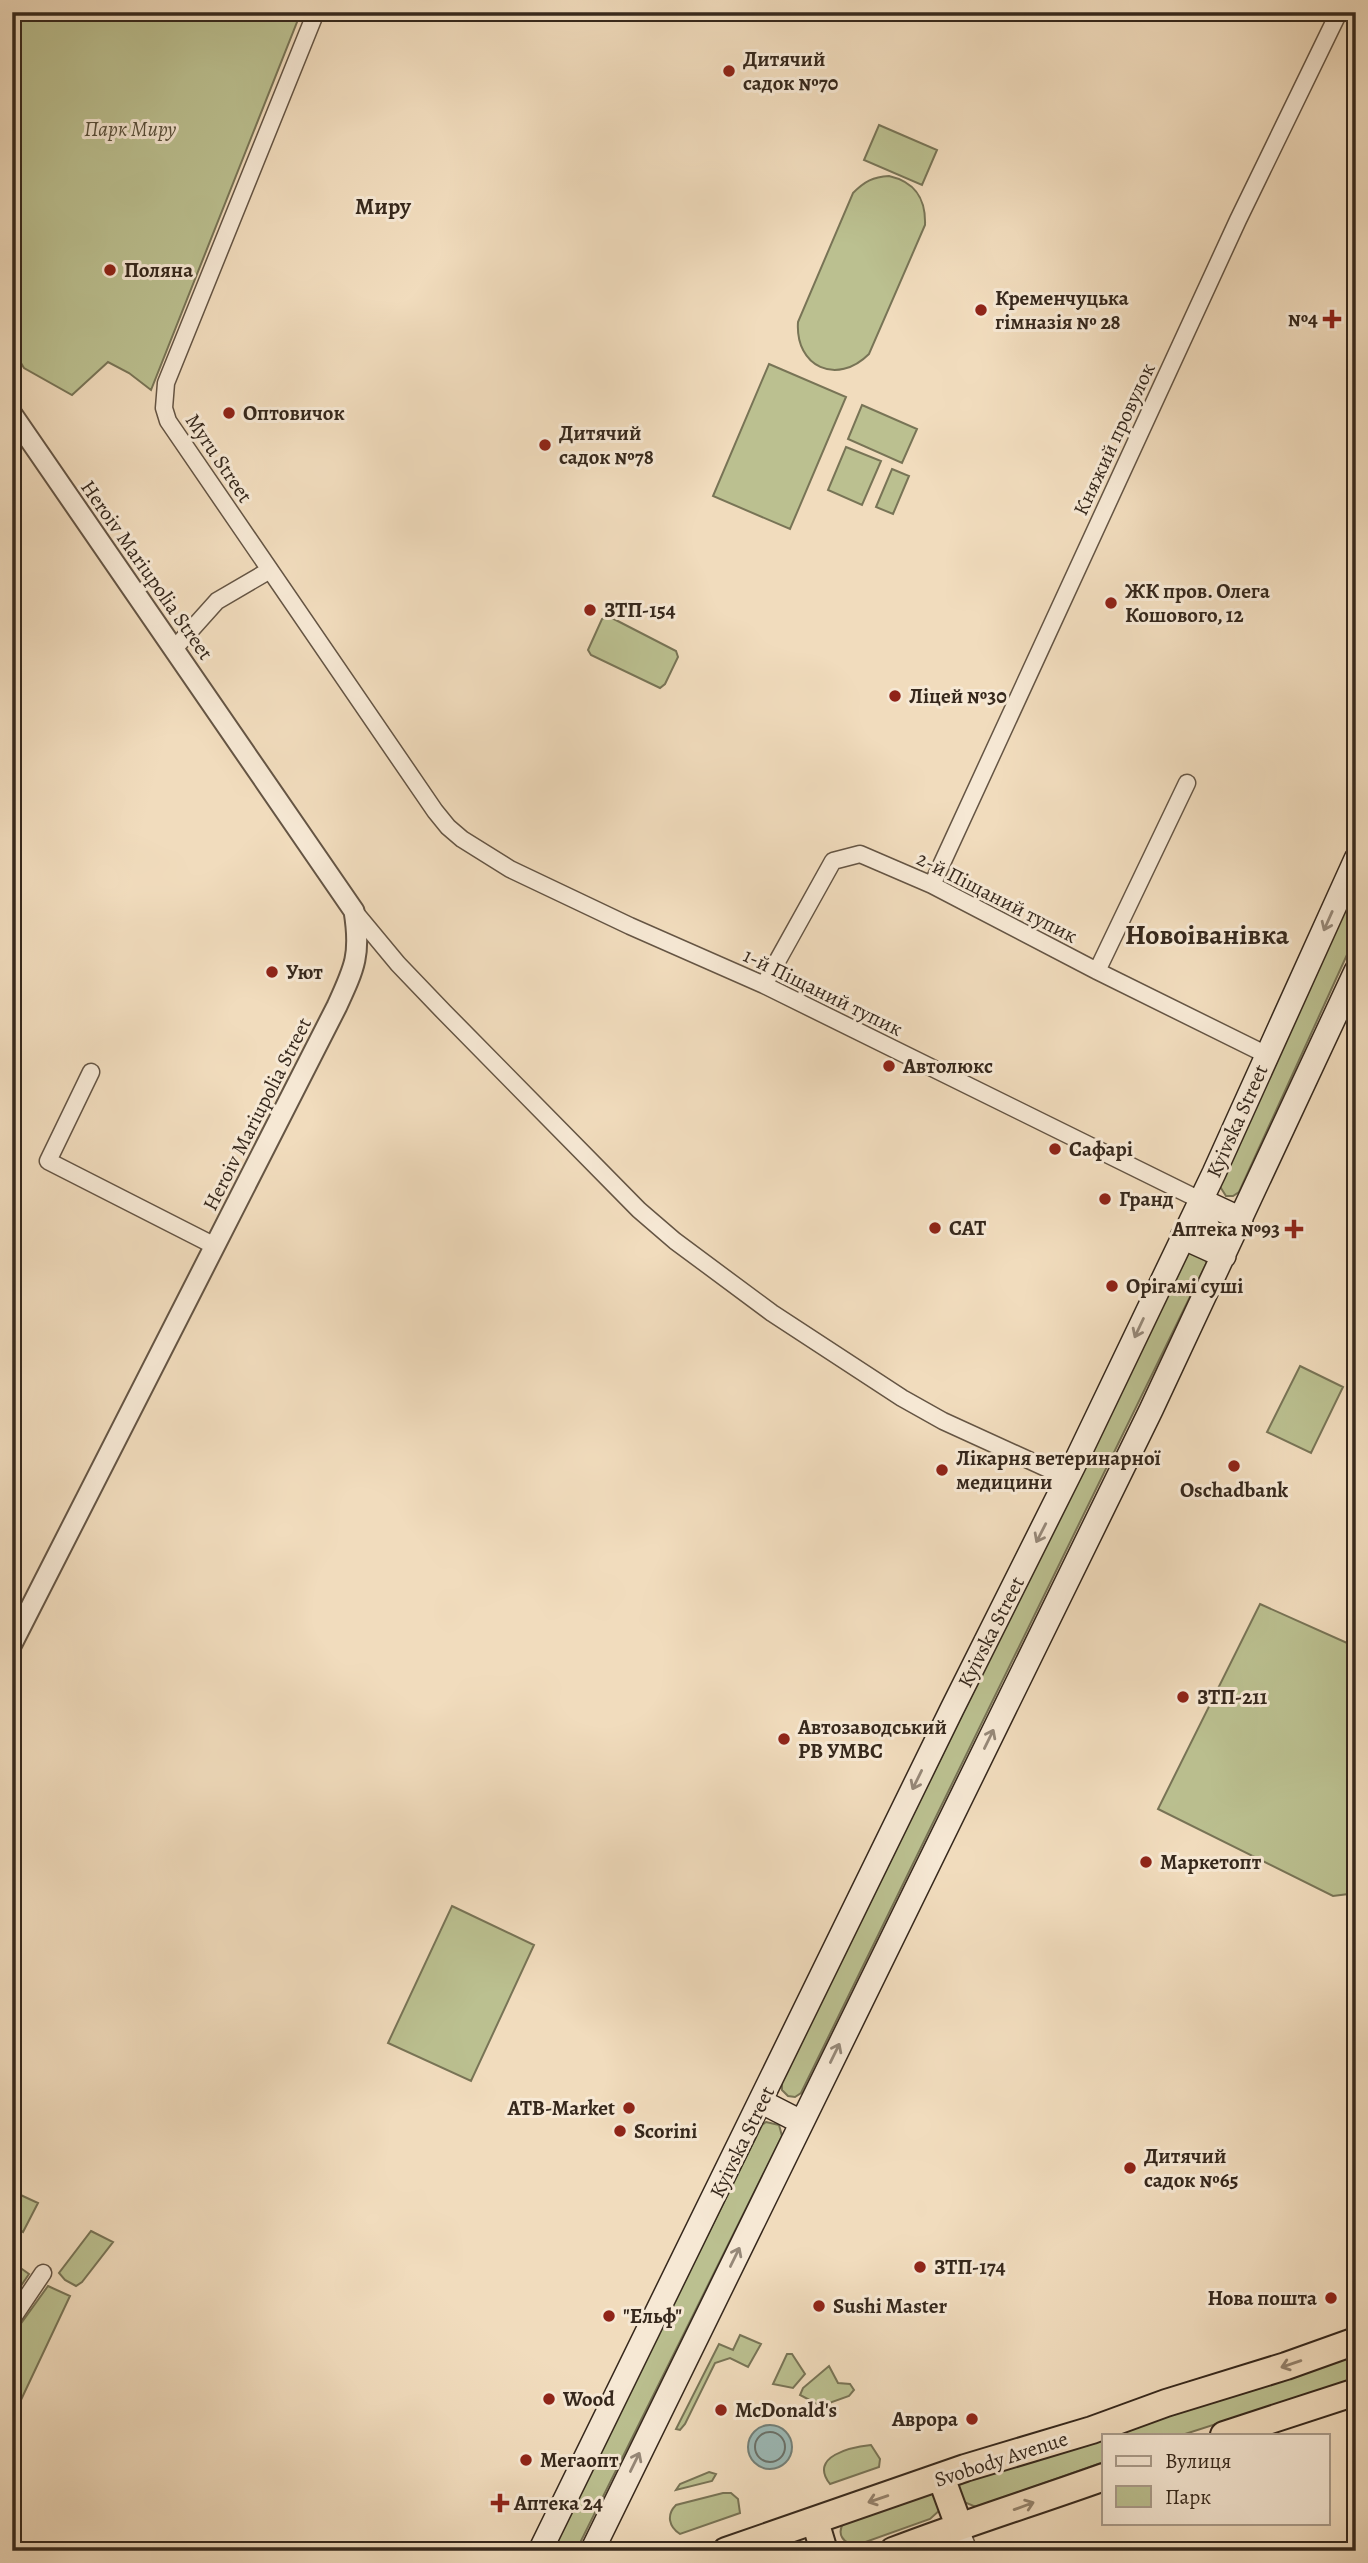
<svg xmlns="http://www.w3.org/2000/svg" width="1368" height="2563" viewBox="0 0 1368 2563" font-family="Alegreya,serif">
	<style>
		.green { fill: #bbc090; stroke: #787456; stroke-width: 2 }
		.water { fill: #9cbab7; stroke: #738079; stroke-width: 2 }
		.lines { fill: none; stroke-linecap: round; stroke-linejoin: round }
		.shore { stroke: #69716a; stroke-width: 2 }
		.minor-casing { stroke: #655544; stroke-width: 19 }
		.tertiary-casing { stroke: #655544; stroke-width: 23 }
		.secondary-casing { stroke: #36281c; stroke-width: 26 }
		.trunk-casing { stroke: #36281c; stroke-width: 30 }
		.minor { stroke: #f6e8d4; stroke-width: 16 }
		.tertiary { stroke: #f6e8d4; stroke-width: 19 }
		.secondary { stroke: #f6e8d4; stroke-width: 23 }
		.trunk { stroke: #f1dcbd; stroke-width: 26 }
		.oneway { stroke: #968878 }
		.oneway2 { stroke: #94826c }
		.poi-dot { fill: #8f2418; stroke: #f6e8d4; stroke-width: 2.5 }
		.labels { text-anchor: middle; stroke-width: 6; stroke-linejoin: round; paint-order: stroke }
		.poi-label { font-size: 21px; font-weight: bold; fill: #36281c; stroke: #f6e8d4; text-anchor: start }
		.park-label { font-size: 21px; font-style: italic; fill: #574e39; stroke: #f6e8d4 }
		.street-label { font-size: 21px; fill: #36281c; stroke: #f6e8d4 }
		.neighbourhood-label { font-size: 23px; font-weight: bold; fill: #36281c; stroke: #f6e8d4 }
		.district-label { font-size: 28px; font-weight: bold; fill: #36281c; stroke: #f6e8d4 }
	</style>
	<rect width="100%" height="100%" fill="#f1dcbd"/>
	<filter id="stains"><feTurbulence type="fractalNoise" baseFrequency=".00286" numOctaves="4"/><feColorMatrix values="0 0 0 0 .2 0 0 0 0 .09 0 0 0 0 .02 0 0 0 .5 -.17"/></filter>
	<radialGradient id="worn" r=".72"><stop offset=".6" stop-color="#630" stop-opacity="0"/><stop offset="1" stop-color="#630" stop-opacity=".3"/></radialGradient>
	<path class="green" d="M12,12H301L151,390L129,373L108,362L72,395L24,368L12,348Z
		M879,125L937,150L922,185L864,160Z
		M889,176C915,182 926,198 925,225L869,354C837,386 795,367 798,322L853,193C865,181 873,177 889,176Z
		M769,364L846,397L790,529L713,496Z
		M862,405L917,429L902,463L848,439Z
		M846,447L881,461L862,505L828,490Z
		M892,469L909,476L893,514L876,507Z
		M608,616L676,651L678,657L665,684L660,688L591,655L588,650L602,619Z
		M1356,881V935L1239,1192L1233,1196H1226L1219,1185Z
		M1190,1250L1207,1259L1206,1264L801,2093L795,2097L788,2096L782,2090V2082Z
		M1300,1366L1343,1387L1311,1453L1267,1432Z
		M1260,1604L1356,1647V1893L1333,1896L1158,1809Z
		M452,1906L534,1945L471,2081L388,2043Z
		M766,2122L779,2125L782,2136L576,2551H551L762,2125Z
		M12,2191L38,2203L23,2232L18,2229L12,2240Z
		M91,2231L113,2242L82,2282L76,2286L65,2280L59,2273Z
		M12,2262L29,2274L12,2299Z
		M48,2286L70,2296L12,2419V2336Z
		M740,2335L761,2344L748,2367L730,2358L715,2363L685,2424L680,2430L676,2429L719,2344L733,2350Z
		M1356,2348V2379L1182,2435H1104V2462L976,2507L964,2502L958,2486L961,2481Z
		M787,2354H792L805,2374L793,2388L773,2384Z
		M829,2366L838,2383L850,2384L854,2390L849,2396L821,2406L800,2395L803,2388Z
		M871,2445L880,2459L879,2467L830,2484C808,2456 852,2447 871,2445Z
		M709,2472L716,2474L712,2481L676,2490L680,2484Z
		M723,2493H731L738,2499L740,2513L680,2534C669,2527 666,2515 676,2505Z
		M931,2493L936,2495L941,2509L930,2519L857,2545C843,2544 836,2534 844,2522Z"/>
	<path class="water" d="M748 2447a22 22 0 1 1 44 0a22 22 0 1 1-44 0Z"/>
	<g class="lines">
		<path class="shore" d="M755 2447a15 15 0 1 1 30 0a15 15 0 1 1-30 0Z"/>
		<defs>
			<path id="minor" d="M316,12L166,383L164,408L168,421L435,811L448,827L462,839L510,869L630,926L764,985L1200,1200L1224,1256
				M174,649L217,601L270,570
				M932,885L1238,220L1339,12
				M354,911L398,964L444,1012L639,1210L675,1241L772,1313L902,1398L943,1421L1068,1478
				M1097,971L1187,783
				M764,985L833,861L860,854L932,885L1097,971L1267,1055
				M91,1072L48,1161L215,1246
				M12,2319L43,2273
				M959,2526L969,2551"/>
			<path id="tertiary" d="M12,414L354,911C361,954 355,967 337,1006L12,1644"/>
			<path id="secondary" d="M1200,1200L1241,1219
				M1182,1237L1224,1256
				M762,2102L801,2122
				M540,2551L952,1709L1074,1465L1214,1173L1356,859
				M592,2551L1151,1410L1356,971"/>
			<path id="trunk" d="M1224,2435L1356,2392
				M941,2477L959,2526
				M815,2521L824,2551
				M726,2551L965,2468L1092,2430L1166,2403L1286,2366L1356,2341
				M893,2551C963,2524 1034,2502 1104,2477"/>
		</defs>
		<use href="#minor" class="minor-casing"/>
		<use href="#tertiary" class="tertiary-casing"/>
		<use href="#secondary" class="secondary-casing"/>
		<use href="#trunk" class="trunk-casing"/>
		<use href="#minor" class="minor"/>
		<use href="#tertiary" class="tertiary"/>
		<use href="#secondary" class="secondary"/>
		<use href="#trunk" class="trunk"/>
	</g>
	<defs><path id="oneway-shaft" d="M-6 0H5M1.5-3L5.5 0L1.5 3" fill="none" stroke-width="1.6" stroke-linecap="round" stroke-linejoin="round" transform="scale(1.75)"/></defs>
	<g class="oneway">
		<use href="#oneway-shaft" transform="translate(1328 921) rotate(114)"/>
		<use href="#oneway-shaft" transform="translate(1139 1328) rotate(115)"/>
		<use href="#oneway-shaft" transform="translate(1041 1533) rotate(117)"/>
		<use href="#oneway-shaft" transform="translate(989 1739) rotate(-64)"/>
		<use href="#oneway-shaft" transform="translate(917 1780) rotate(116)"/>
		<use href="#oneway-shaft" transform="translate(835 2053) rotate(-64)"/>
		<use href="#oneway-shaft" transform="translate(735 2257) rotate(-64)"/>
		<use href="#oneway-shaft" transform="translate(635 2462) rotate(-64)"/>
	</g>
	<g class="oneway2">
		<use href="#oneway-shaft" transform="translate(1291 2364) rotate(161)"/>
		<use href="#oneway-shaft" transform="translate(878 2499) rotate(161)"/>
		<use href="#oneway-shaft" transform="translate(1024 2506) rotate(-20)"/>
	</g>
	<g class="poi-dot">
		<circle cx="729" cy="71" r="7"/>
		<circle cx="110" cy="270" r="7"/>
		<circle cx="981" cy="310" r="7"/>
		<path d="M1328.5 308.5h7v7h7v7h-7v7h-7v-7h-7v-7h7z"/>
		<circle cx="229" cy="413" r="7"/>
		<circle cx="545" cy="445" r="7"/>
		<circle cx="1111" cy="603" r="7"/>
		<circle cx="590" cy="610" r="7"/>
		<circle cx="895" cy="696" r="7"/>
		<circle cx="272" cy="972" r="7"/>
		<circle cx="889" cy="1066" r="7"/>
		<circle cx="1055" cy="1149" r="7"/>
		<circle cx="1105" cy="1199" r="7"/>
		<circle cx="935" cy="1228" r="7"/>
		<path d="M1290.5 1218.5h7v7h7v7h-7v7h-7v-7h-7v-7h7z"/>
		<circle cx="1112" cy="1286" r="7"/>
		<circle cx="1234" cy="1466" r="7"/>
		<circle cx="942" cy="1470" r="7"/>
		<circle cx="1183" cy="1697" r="7"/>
		<circle cx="784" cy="1739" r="7"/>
		<circle cx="1146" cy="1862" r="7"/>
		<circle cx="629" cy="2108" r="7"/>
		<circle cx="620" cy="2131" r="7"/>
		<circle cx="1130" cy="2168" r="7"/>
		<circle cx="920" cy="2267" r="7"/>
		<circle cx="1331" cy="2298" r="7"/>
		<circle cx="819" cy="2306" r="7"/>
		<circle cx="609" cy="2316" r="7"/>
		<circle cx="549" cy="2399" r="7"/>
		<circle cx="721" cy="2410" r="7"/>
		<circle cx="972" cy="2419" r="7"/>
		<circle cx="526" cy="2460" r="7"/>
		<path d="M496.5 2492.5h7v7h7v7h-7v7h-7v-7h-7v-7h7z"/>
	</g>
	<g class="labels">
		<g class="poi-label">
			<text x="743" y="66">Дитячий<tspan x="743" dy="24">садок №70</tspan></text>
			<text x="124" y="277">Поляна</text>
			<text x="995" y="305">Кременчуцька<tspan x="995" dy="24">гімназія № 28</tspan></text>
			<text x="1318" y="326" text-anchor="end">№4</text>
			<text x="243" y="420">Оптовичок</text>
			<text x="559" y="440">Дитячий<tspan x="559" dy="24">садок №78</tspan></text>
			<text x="1125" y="598">ЖК пров. Олега<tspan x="1125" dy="24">Кошового, 12</tspan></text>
			<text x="604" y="617">ЗТП-154</text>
			<text x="909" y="703">Ліцей №30</text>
			<text x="286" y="979">Уют</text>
			<text x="903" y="1073">Автолюкс</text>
			<text x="1069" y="1156">Сафарі</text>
			<text x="1119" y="1206">Гранд</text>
			<text x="949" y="1235">САТ</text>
			<text x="1280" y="1236" text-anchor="end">Аптека №93</text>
			<text x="1126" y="1293">Орігамі суші</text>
			<text x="956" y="1465">Лікарня ветеринарної<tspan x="956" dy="24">медицини</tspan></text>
			<text x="1234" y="1497" text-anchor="middle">Oschadbank</text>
			<text x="1197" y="1704">ЗТП-211</text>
			<text x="798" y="1734">Автозаводський<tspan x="798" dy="24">РВ УМВС</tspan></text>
			<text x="1160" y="1869">Маркетопт</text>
			<text x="615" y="2115" text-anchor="end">ATB-Market</text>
			<text x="634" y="2138">Scorini</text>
			<text x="1144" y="2163">Дитячий<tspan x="1144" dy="24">садок №65</tspan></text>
			<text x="934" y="2274">ЗТП-174</text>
			<text x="1317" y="2305" text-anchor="end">Нова пошта</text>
			<text x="833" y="2313">Sushi Master</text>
			<text x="623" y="2323">"Ельф"</text>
			<text x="563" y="2406">Wood</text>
			<text x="735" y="2417">McDonald's</text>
			<text x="958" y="2426" text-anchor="end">Аврора</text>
			<text x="540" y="2467">Мегаопт</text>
			<text x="514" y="2510">Аптека 24</text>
		</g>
		<g class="park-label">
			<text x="130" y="136">Парк Миру</text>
		</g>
		<g class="street-label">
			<text transform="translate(1114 439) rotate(-65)" y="7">Княжий провулок</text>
			<text transform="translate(219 458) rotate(56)" y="7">Myru Street</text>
			<text transform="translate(147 570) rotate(55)" y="7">Heroiv Mariupolia Street</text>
			<text transform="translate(997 897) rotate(27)" y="7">2-й Піщаний тупик</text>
			<text transform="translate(823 992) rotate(26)" y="7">1-й Піщаний тупик</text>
			<text transform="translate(257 1114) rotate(-63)" y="7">Heroiv Mariupolia Street</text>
			<text transform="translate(1237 1121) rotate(-66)" y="7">Kyivska Street</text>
			<text transform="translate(991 1632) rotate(-63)" y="7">Kyivska Street</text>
			<text transform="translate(742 2142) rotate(-64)" y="7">Kyivska Street</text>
			<text transform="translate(1001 2459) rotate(-18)" y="7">Svobody Avenue</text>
		</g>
		<g class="neighbourhood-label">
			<text x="383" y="214">Миру</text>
		</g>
		<g class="district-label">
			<text x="1207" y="944">Новоіванівка</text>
		</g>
	</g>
	<rect width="1368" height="2563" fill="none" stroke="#f1dcbd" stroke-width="42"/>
	<rect x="14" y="14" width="1340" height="2535" fill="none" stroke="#36281c" stroke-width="3.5"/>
	<rect x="21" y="21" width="1326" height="2521" fill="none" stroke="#36281c" stroke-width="2"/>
	<rect x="1102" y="2434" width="228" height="91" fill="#f6e8d4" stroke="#a99b8a" stroke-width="2"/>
	<rect x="1116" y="2456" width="35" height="10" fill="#f6e8d4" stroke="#a99b8a" stroke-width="2"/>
	<text x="1165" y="2468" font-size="21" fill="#36281c">Вулиця</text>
	<rect x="1116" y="2486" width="35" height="21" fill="#bbc090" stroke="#a99b8a" stroke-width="2"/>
	<text x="1165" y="2504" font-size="21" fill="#36281c">Парк</text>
	<rect width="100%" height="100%" filter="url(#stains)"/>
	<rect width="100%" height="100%" fill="url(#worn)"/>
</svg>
